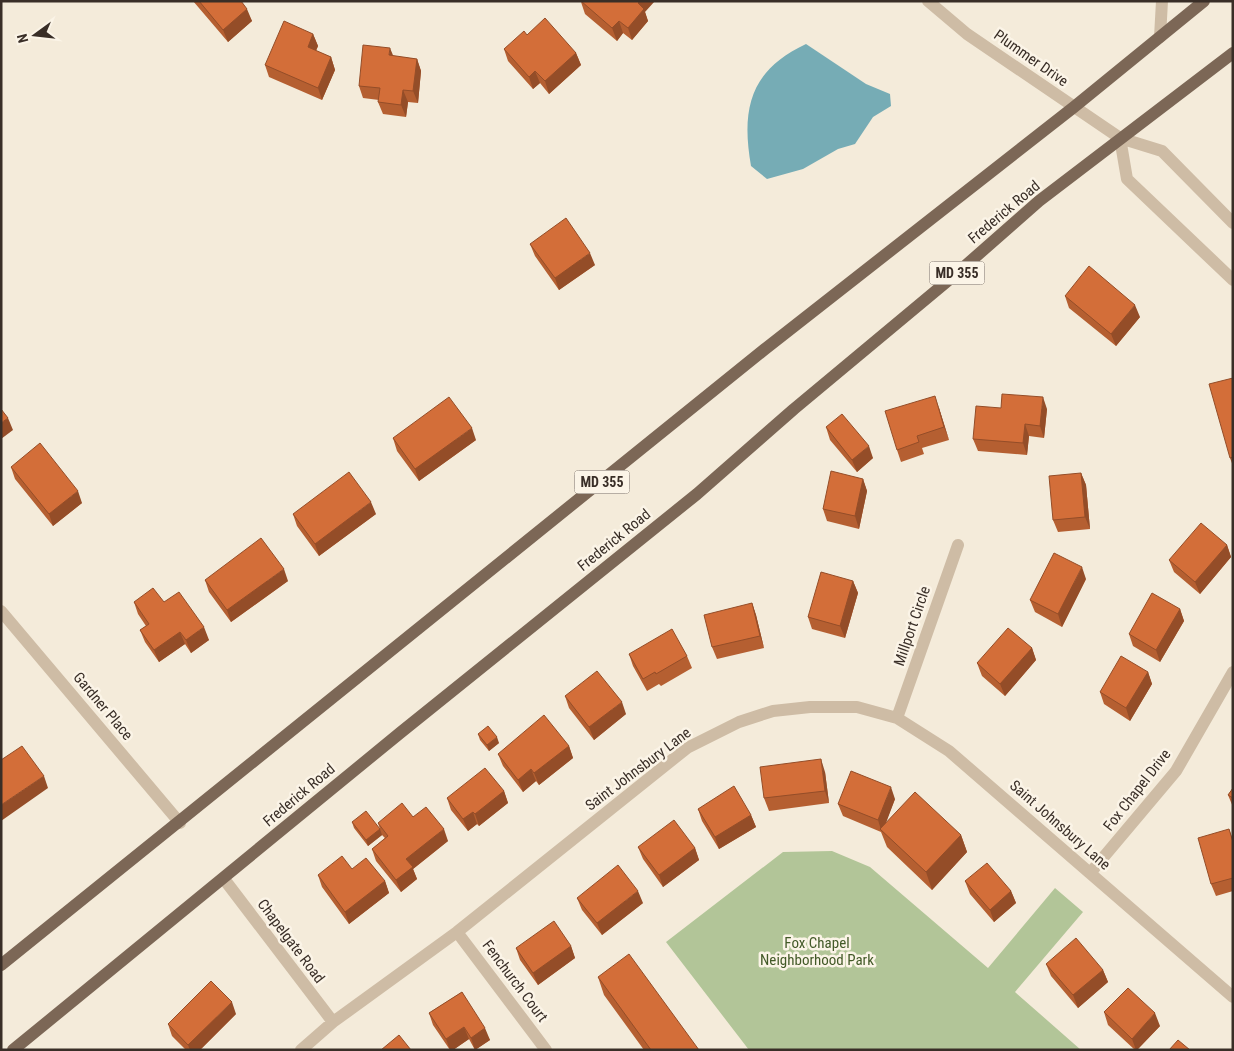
<svg xmlns="http://www.w3.org/2000/svg" width="1234" height="1051" viewBox="0 0 1234 1051" font-family="'Roboto Condensed',sans-serif">
	<style>
		.green { fill: #b2c598 }
		.water { fill: #76acb5 }
		.lines { fill: none; stroke-linecap: round; stroke-linejoin: round }
		.lane { stroke: #cebca5; stroke-width: 12 }
		.street { stroke: #cebca5; stroke-width: 12 }
		.primary { stroke: #7c6756; stroke-width: 12 }
		.wall { fill: #b55f31 }
		.shaded-wall { fill: #944d28 }
		.building { fill: #d36e39; stroke: #944d28 }
		.labels { text-anchor: middle; stroke-width: 5; stroke-linejoin: round; paint-order: stroke }
		.shield { fill: #fbf4e7; stroke: #736961; stroke-width: 1 }
		.shield-label { font-size: 14px; font-weight: bold; fill: #392e27 }
		.street-label { font-size: 15px; fill: #392e27; stroke: #fbf4e7 }
		.park-label { font-size: 15px; fill: #435a28; stroke: #fbf4e7 }
	</style>
	<rect width="100%" height="100%" fill="#f4ebda"/>
	<path class="green" d="M832,851L870,867L988,968L1055,888L1083,912L1015,992L1081,1050H749L666,942L783,852Z"/>
	<path class="water" d="M806,44L866,84L890,94L891,106L873,117L855,144L838,149L803,169L767,179L751,166C741,109 750,70 806,44Z"/>
	<g class="lines">
		<path class="lane" d="M1160,37L1162,1"/>
		<path class="street" d="M928,1L967,34L1120,138L1162,151L1233,223
			M1120,138L1127,179L1233,280
			M1,611L180,823
			M897,718L958,545
			M1091,872L1176,771L1233,672
			M224,879L333,1022
			M457,932L546,1050
			M301,1050L333,1022L457,932L687,748L739,722L773,711L810,707H857L897,718L949,751L1233,997"/>
		<path class="primary" d="M1,965L765,349L1074,107L1204,1
			M13,1050L400,733L697,494L794,409L956,274L1039,201L1233,53"/>
	</g>
	<path class="wall" d="M193,1H241L252,21L228,42Z
		M581,2L645,12L648,21L632,40L623,33L617,41L585,14Z
		M313,34L318,46L316,51L331,57L335,70L322,100L269,77L265,65Z
		M527,35L576,53L581,65L549,94L540,83L533,89L508,61L504,49Z
		M393,56L417,59L421,71L418,103L408,102L406,117L383,114L378,102L379,100L363,98L359,86Z
		M530,244L595,265L559,290L535,256Z
		M1065,296L1140,317L1116,346L1069,308Z
		M1233,378V466L1230,458Z
		M939,408L949,440L922,448L924,454L901,462L897,450Z
		M1001,408L1047,409L1044,438L1029,436L1027,455L978,451L973,439Z
		M826,427L873,458L857,472L830,440Z
		M393,438L476,440L419,481L397,451Z
		M11,467L82,503L53,526L15,479Z
		M1081,473L1086,485L1090,529L1058,532L1053,520Z
		M863,479L867,491L859,529L827,521L823,509Z
		M293,514H376L319,556L297,526Z
		M1227,545L1231,557L1200,594L1174,572L1169,560Z
		M1086,579L1062,627L1035,612L1030,600Z
		M205,580L288,581L231,622L209,592Z
		M853,581L858,593L845,638L812,629L808,617Z
		M134,602H164L209,640L191,653L185,644L159,662L145,642L140,630L146,626L138,614Z
		M752,603L756,615L764,648L717,659L712,647Z
		M1180,609L1184,621L1160,662L1133,646L1129,634Z
		M1032,648L1036,660L1005,696L982,676L977,663Z
		M629,654L687,656L692,668L661,686L659,684L647,691L633,666Z
		M1148,672L1152,684L1130,721L1104,704L1100,692Z
		M565,696L626,714L594,740L569,708Z
		M478,734L499,743L489,751L480,740Z
		M569,746L573,758L539,785L536,781L523,792L503,766L498,754Z
		M825,772L829,803L769,811L764,798Z
		M1233,788V807L1228,795Z
		M504,791L508,803L479,826L477,824L468,831L451,810L447,798Z
		M895,799L885,824L961,835L967,852L932,890L887,847L881,832L843,816L838,804Z
		M698,809L751,815L756,827L719,849L702,821Z
		M413,817L448,841L413,869L417,879L401,892L376,861L372,849L385,838L382,835L368,846L354,828L352,822L380,829L378,823Z
		M1229,829L1233,840V891L1216,896L1211,884Z
		M638,847L695,848L699,860L663,887L643,859Z
		M352,869L385,881L389,893L349,924L322,887L318,875Z
		M965,881L1011,891L1016,903L994,922L970,894Z
		M577,898L643,903L602,935L582,910Z
		M571,946L575,958L538,985L520,960L516,948Z
		M1046,964L1103,970L1108,982L1078,1008L1051,976Z
		M598,977L699,1050H644L604,995Z
		M462,992L490,1040L475,1050L469,1039L453,1050H450L433,1025L429,1013Z
		M1104,1012L1160,1026L1137,1050H1135L1108,1025Z
		M236,1014L200,1050H186L172,1036L168,1024Z"/>
	<path class="shaded-wall" d="M640,1H655L645,12L648,21L632,40L628,28L638,3Z
		M247,9L252,21L228,42L223,30Z
		M619,21L623,33L617,41L612,28Z
		M313,34L318,46L312,59L308,47Z
		M390,48L395,60L389,55Z
		M576,53L581,65L549,94L545,81Z
		M331,57L335,70L322,100L318,88Z
		M417,59L421,71L418,103L413,91Z
		M535,71L540,83L533,89L529,77Z
		M403,90L408,102L406,117L401,105Z
		M590,253L595,265L559,290L555,278Z
		M1135,305L1140,317L1116,346L1111,334Z
		M935,396L939,408L949,440L944,427Z
		M1043,397L1047,409L1044,438L1040,426Z
		M8,418L13,430L1,439V423Z
		M1025,424L1029,436L1027,455L1023,443Z
		M472,428L476,440L419,481L415,469Z
		M869,446L873,458L857,472L852,460Z
		M1081,473L1086,485L1090,529L1085,517Z
		M863,479L867,491L859,529L855,516Z
		M78,491L82,503L53,526L49,514Z
		M371,502L376,514L319,556L315,544Z
		M1227,545L1231,557L1200,594L1195,582Z
		M1082,567L1086,579L1062,627L1058,614Z
		M284,569L288,581L231,622L227,610Z
		M853,581L858,593L845,638L840,626Z
		M752,603L756,615L764,648L760,636Z
		M1180,609L1184,621L1160,662L1156,650Z
		M204,627L209,640L191,653L186,640Z
		M180,632L185,644L159,662L154,650Z
		M1032,648L1036,660L1005,696L1000,684Z
		M1148,672L1152,684L1130,721L1126,708Z
		M622,702L626,714L594,740L589,727Z
		M497,737L499,743L489,751L487,745Z
		M569,746L573,758L539,785L534,773Z
		M821,759L825,772L829,803L825,791Z
		M531,769L536,781L523,792L518,780Z
		M44,776L48,788L1,821V805Z
		M891,787L895,799L883,831L881,830L878,820Z
		M504,791L508,803L479,826L475,814Z
		M473,812L477,824L468,831L463,819Z
		M751,815L756,827L719,849L715,837Z
		M380,829L382,835L368,846L366,840Z
		M444,829L448,841L413,869L417,879L401,892L396,880L406,859Z
		M961,835L967,852L932,890L926,872Z
		M695,848L699,860L663,887L659,875Z
		M385,881L389,893L349,924L345,912Z
		M638,891L643,903L602,935L597,923Z
		M1011,891L1016,903L994,922L990,910Z
		M571,946L575,958L538,985L533,973Z
		M1103,970L1108,982L1078,1008L1073,995Z
		M232,1002L236,1014L200,1050H190L188,1045Z
		M1155,1013L1160,1026L1137,1050H1136L1132,1039Z
		M464,1027L469,1039L453,1050H450L446,1039Z
		M485,1028L490,1040L475,1050L471,1038Z"/>
	<path class="building" d="M199,1H241L247,9L223,30Z
		M581,1H640L638,3L644,9L628,28L619,21L612,28Z
		M545,18L576,53L545,81L535,71L529,77L504,49L524,31L527,35Z
		M284,21L313,34L308,47L331,57L318,88L265,65Z
		M363,45L390,48L389,55L417,59L413,91L403,90L401,105L378,102L380,88L359,86Z
		M566,218L590,253L555,278L530,244Z
		M1089,266L1135,305L1111,334L1065,296Z
		M1233,378V457L1230,458L1209,384Z
		M1002,394L1043,397L1040,426L1025,424L1023,443L973,439L976,406L1001,408Z
		M935,396L944,427L917,436L919,442L897,450L885,411Z
		M449,397L472,428L415,469L393,438Z
		M1,409L8,418L1,423Z
		M842,414L869,446L852,460L826,427Z
		M40,443L78,491L49,514L11,467Z
		M831,471L863,479L855,516L823,509Z
		M349,472L371,502L315,544L293,514Z
		M1081,473L1085,517L1053,520L1049,476Z
		M1201,523L1227,545L1195,582L1169,560Z
		M261,538L284,569L227,610L205,580Z
		M1054,553L1082,567L1058,614L1030,600Z
		M821,572L853,581L840,626L808,617Z
		M153,588L164,602L179,592L204,627L186,640L180,632L154,650L140,630L149,624L134,602Z
		M1152,593L1180,609L1156,650L1129,634Z
		M752,603L760,636L712,647L704,615Z
		M1008,628L1032,648L1000,684L977,663Z
		M672,629L687,656L656,674L655,672L643,679L629,654Z
		M1121,656L1148,672L1126,708L1100,692Z
		M597,671L622,702L589,727L565,696Z
		M544,715L569,746L534,773L531,769L518,780L498,754Z
		M488,726L497,737L487,745L478,734Z
		M22,746L44,776L1,805V760Z
		M821,759L825,791L764,798L760,767Z
		M485,768L504,791L475,814L473,812L463,819L447,798Z
		M851,771L891,787L878,820L838,804Z
		M734,786L751,815L715,837L698,809Z
		M1233,788V798L1228,795Z
		M915,792L961,835L926,872L880,829Z
		M402,803L413,817L426,807L444,829L406,859L413,867L396,880L372,849L388,836L378,823Z
		M366,811L380,829L366,840L352,822Z
		M674,820L695,848L659,875L638,847Z
		M1229,829L1233,842V878L1211,884L1198,838Z
		M342,856L352,869L366,858L385,881L345,912L318,875Z
		M987,863L1011,891L990,910L965,881Z
		M618,865L638,891L597,923L577,898Z
		M554,921L571,946L533,973L516,948Z
		M1076,938L1103,970L1073,995L1046,964Z
		M629,954L699,1050H651L598,977Z
		M211,981L232,1002L188,1045L168,1024Z
		M1128,988L1155,1013L1132,1039L1104,1012Z
		M462,992L485,1028L471,1038L464,1027L446,1039L429,1013Z
		M399,1035L411,1050H381Z
		M1178,1040L1190,1050H1169Z"/>
	<g class="labels">
		<g class="shield">
			<rect x="929.5" y="261.5" width="55" height="23" rx="4"/>
			<rect x="574.5" y="470.5" width="55" height="23" rx="4"/>
		</g>
		<g class="shield-label">
			<text x="957" y="278">MD 355</text>
			<text x="602" y="487">MD 355</text>
		</g>
		<g class="street-label">
			<text transform="translate(1031 58) rotate(35)" y="5">Plummer Drive</text>
			<text transform="translate(1004 212) rotate(-40)" y="5">Frederick Road</text>
			<text transform="translate(614 540) rotate(-39)" y="5">Frederick Road</text>
			<text transform="translate(912 626) rotate(-71)" y="5">Millport Circle</text>
			<text transform="translate(103 706) rotate(50)" y="5">Gardner Place</text>
			<text transform="translate(638 769) rotate(-37)" y="5">Saint Johnsbury Lane</text>
			<text transform="translate(1137 790) rotate(-52)" y="5">Fox Chapel Drive</text>
			<text transform="translate(299 795) rotate(-40)" y="5">Frederick Road</text>
			<text transform="translate(1060 825) rotate(41)" y="5">Saint Johnsbury Lane</text>
			<text transform="translate(291 941) rotate(53)" y="5">Chapelgate Road</text>
			<text transform="translate(515 981) rotate(53)" y="5">Fenchurch Court</text>
		</g>
		<g class="park-label">
			<text x="817" y="948">Fox Chapel<tspan x="817" dy="17">Neighborhood Park</tspan></text>
		</g>
	</g>
	<rect width="1234" height="1051" fill="none" stroke="#392e27" stroke-width="5"/>
	<g transform="translate(35 35) rotate(255)" stroke="#fbf4e7" stroke-width="4" paint-order="stroke">
	<path d="M0-4L9 19L0 12L-9 19Z" fill="#392e27"/>
	<text y="-8" font-size="14" font-weight="bold" text-anchor="middle" fill="#392e27">N</text>
	</g>
</svg>
